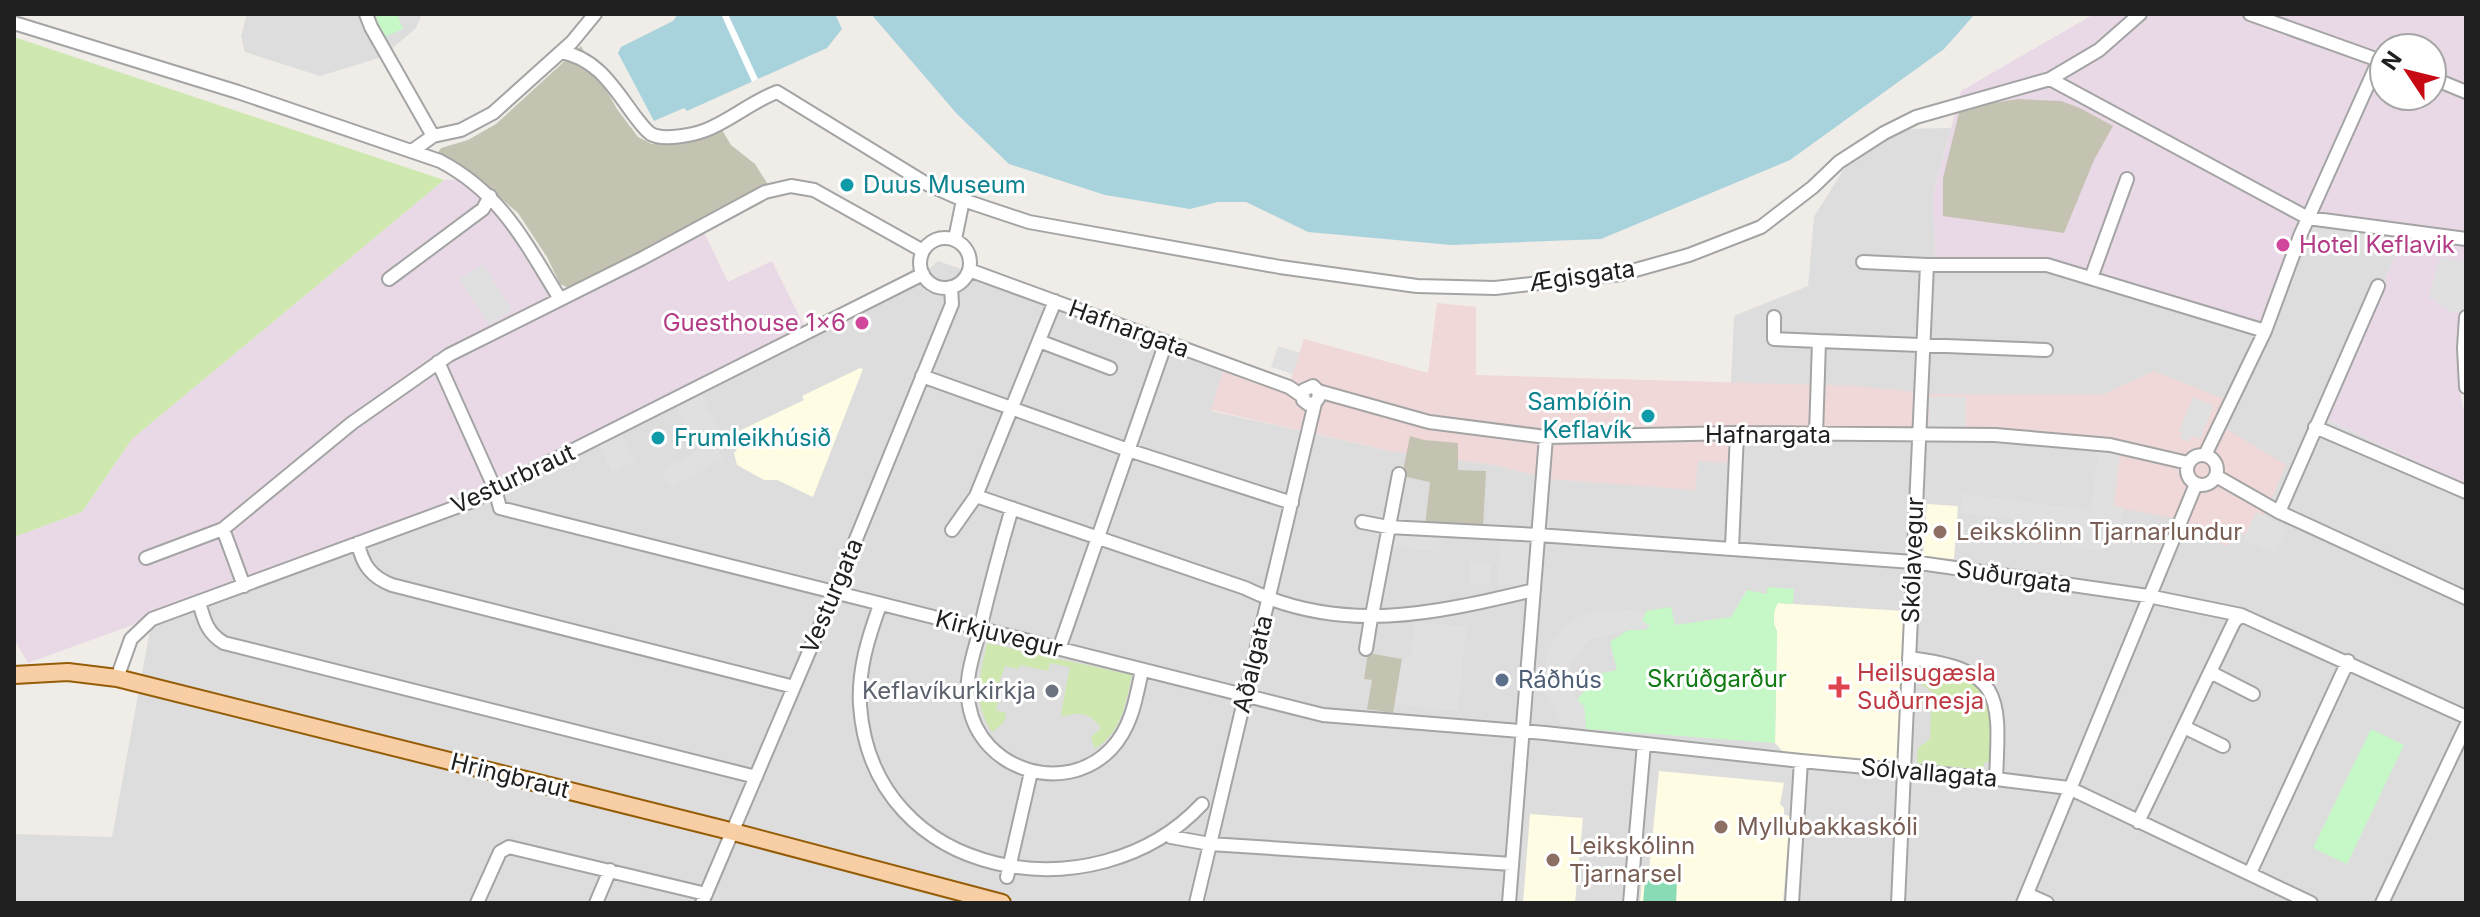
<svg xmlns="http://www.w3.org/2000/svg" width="2480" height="917" viewBox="0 0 2480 917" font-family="Inter,sans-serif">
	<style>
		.residential { fill: #dedddd }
		.commercial { fill: #f0d7d8 }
		.industrial { fill: #e9d9e7; fill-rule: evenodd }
		.education { fill: #fefce2 }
		.construction { fill: #c4c3b2 }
		.grass { fill: #cee8af }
		.park { fill: #c6f7c7 }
		.pitch { fill: #89dbb6 }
		.parking { fill: #e0e0e0 }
		.water { fill: #a9d3dc }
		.pier { fill: #fff }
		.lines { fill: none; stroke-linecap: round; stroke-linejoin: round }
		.minor-casing { stroke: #a4a4a4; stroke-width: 16 }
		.major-casing { stroke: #955d07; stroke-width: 20 }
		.minor { stroke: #fff; stroke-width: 12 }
		.major { stroke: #f8cfa4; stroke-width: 16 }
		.culture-dot { fill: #0f9aa8; stroke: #fff; stroke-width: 3 }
		.hotel-dot { fill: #d1479c; stroke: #fff; stroke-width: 3 }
		.education-dot { fill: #8d6e63; stroke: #fff; stroke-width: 3 }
		.service-dot { fill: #5c6f8a; stroke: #fff; stroke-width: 3 }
		.health-dot { fill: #e0444e; stroke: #fff; stroke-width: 3 }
		.worship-dot { fill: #6b7280; stroke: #fff; stroke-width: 3 }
		.labels { text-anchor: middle; stroke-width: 6; stroke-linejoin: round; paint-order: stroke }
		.culture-label { font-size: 24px; fill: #0d838f; stroke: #fff; text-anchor: start }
		.hotel-label { font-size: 24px; fill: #b23c85; stroke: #fff; text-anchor: start }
		.street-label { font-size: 24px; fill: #202020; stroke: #fff }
		.education-label { font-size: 24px; fill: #785e54; stroke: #fff; text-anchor: start }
		.health-label { font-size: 24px; fill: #be3a42; stroke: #fff; text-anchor: start }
		.park-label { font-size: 24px; fill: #117b13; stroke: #fff }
		.service-label { font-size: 24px; fill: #4e5e75; stroke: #fff; text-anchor: start }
		.worship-label { font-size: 24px; fill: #5b616d; stroke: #fff; text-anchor: end }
	</style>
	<rect width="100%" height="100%" fill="#f0ece7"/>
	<path class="residential" d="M247,14H422L416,28L382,57L320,76L245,52L241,36Z
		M1951,128L1933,196L1936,272L2044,273L2256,335L2299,221L2404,236L2324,418L2466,485V903H14V834L112,837L152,619L923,274L938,261L1226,361L1211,411L1391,451L1496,465L1550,479L1695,489L1697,461L1731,383L1734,316L1808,286L1814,217L1853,154L1898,129Z"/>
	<path class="commercial" d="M1437,303L1476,307V375L1859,386L1930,394L2102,395L2154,371L2224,399L2226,429L2286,465L2254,539L2236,531L2227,547L2172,518L2096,503L2105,450L2001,439L1742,437L1740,464L1698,461L1695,490L1550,479L1496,465L1391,451L1211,410L1226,361L1290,380L1304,339L1428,373Z"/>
	<path class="industrial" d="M2094,14H2466V346L2458,347L2461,397L2466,421V485L2324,418L2404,236L2299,221L2256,335L2044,273L1936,272L1933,196L1961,91ZM2384,48H2432V96H2384Z
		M469,179L490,196L560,299L703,230L728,282L772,261L807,332L470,502L28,663L14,639V537L82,512L132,439L444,180Z"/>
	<path class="education" d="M860,368L863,369L813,497L777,480H764L737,465L734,453L742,443L737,432L804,400L802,396Z
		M1927,504L1958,506L1954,559L1923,557Z
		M1778,603L1904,611L1901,753L1898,765L1784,753L1775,743L1777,631L1774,625V610Z
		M1659,771L1784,783L1780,804L1784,808V815L1790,816L1783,903H1640L1642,880L1649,871Z
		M1530,814L1583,818L1575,903H1523Z"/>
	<path class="construction" d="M581,46L617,109L638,137L652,144L676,143L721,128L731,145L755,164L769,186L571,289L560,284L547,257L518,213L483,183L437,154L441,148L468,140L496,124Z
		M2018,99L2061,101L2080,108L2113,126L2094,160L2064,233L1943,216V178L1959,113L1963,108Z
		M1410,436L1424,440L1458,443V470L1486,471L1483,528L1425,526L1430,482L1402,476Z
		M1368,653L1402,659L1393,713L1367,709L1372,680L1364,679Z"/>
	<path class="grass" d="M14,37L444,180L132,439L82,512L14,537Z
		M987,643L1132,675C1125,705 1122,731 1095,749L1091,737L1101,728C1092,714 1079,710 1063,717L1061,713L1070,667L1050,663L1048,671L1020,665L1019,669L1005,666L999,683L993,682L991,688L994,689L993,701L998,702L996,710L1006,713L1004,722L992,732C972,701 980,676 987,643Z
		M1929,667C1953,669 1983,677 1991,704C1995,717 1992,747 1992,762H1984L1983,770L1917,763L1918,748L1930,739L1932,692L1921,684L1923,672Z"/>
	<path class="park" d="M382,14H397L403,29L384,37L376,17Z
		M1768,587L1794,589L1793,604L1778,603C1773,612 1772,622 1777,631L1775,743L1586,729L1584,707L1577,700L1598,674L1617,670L1610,642L1628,630H1645L1649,625L1642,621L1646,611L1671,607L1675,625L1731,617L1747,590L1766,594Z
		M2371,729L2404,745L2347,864L2313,848Z"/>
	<path class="pitch" d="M1645,880L1677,882L1676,903H1643Z"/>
	<path class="parking" d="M2312,228L2390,240L2385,256L2308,244Z
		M2440,257L2466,262V301L2463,312H2452L2429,297Z
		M483,264L512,310L489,325L459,279Z
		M1278,346L1300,353L1293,374L1271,367Z
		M701,395L724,438L714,444L723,459L670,487L662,471L698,451L676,408Z
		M1929,397H1966V428H1929Z
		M2193,397L2214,406L2200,439L2192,436L2189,442L2180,438L2182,432L2179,431Z
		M621,432L635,461L612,472L598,443Z
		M2098,452L2120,455L2114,506L2124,508L2120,544L2104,542L2103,551L2073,548L2075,528L1960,513L1963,494L2091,510Z
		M2256,512L2287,527L2274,554L2243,539Z
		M1396,530L1441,536L1439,552L1394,546Z
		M1501,539L1531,540L1528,586L1498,584Z
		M1470,563H1491V584H1470Z
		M1600,609H1623L1645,614L1642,621L1650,626L1645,630H1628L1589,640L1570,664L1569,685L1574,697L1584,706L1586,729L1562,725L1544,691L1547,651L1558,634L1572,620Z
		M1415,622L1466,627L1458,711L1395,704L1402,659L1411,658Z"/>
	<path class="water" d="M678,14H835L842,29L827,48L687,111L684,108L654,121L618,53L621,47L673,21Z
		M871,14H1975L1944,49L1790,160L1601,239L1451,245L1308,232L1246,202H1218L1190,209L1105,195L1009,164L957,114Z"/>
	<path class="pier" d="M721,14H728L758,79L752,82Z"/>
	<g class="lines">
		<defs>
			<path id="minor" d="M366,14L371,27L433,136
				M2250,14L2384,62
				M14,23L238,92L440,161C501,193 525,242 560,299
				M561,52C597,58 614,88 634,115C639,121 644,129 651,134C663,141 693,135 706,130C731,120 751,102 777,92L927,184L963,200
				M2432,78L2466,92
				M2050,79L2308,218L2466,239
				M412,151L433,136L461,130L493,113L572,42L595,14
				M920 263a25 25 0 1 1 50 0a25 25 0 1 1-50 0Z
				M955,239L963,200L1029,222L1280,267L1417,286L1495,288L1621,274L1689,255L1761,227L1813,187L1839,162L1884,133L1916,117L2050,79L2099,50L2140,14
				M1863,262L1927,265H2047L2265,331
				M969,270L1289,387L1302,396
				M2091,278L2127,179
				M389,279L483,209L490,196
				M1774,317V339L1819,341
				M2466,317L2464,348L2466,387
				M1039,341L1110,368
				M438,362L495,489L500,508L1323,715L1545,733L1801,761L1996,779L2069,788L2311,903
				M922,376L1128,450L1292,503
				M1318,391L1319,397L1315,403L1308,404L1303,400L1304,390L1313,386L1318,391L1429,422L1546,437L1737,433L1995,435L2110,445L2188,463
				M2315,427L2466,492
				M1816,435L1819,341L2046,350
				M2187 470a15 15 0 1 1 30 0a15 15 0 1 1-30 0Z
				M2205,455L2265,331L2300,236L2379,60
				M2216,476L2279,512L2466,598
				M976,496L1245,588C1342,635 1433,614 1534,590
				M1012,508C1000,549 989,591 979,633C973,656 964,680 969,705C980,770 1065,797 1111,749C1132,727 1136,698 1142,670
				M2279,512L2378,286
				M1362,522L1388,527L1538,535L1913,562L2148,596L2241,615L2466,717
				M223,529L244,586
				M952,530L976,496L1055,301
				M358,543C362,564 371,577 392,585L794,687
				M1732,548L1737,433
				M146,558L223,529L352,423L449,355L641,259L765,192L791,186L814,190L923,251
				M199,602C204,620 207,633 224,643L756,777
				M880,605C868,638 858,670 860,705C872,882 1097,917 1202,804
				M1373,610L1399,474
				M1059,649L1166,342
				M1366,649L1371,618
				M1909,658C2003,670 2000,694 1996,779
				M2210,672L2253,694
				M117,678L131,639L152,619L470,502L923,274
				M2184,727L2223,746
				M2138,822L2234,622L2241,615
				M1171,837L1210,844L1512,864
				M2250,873L2348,661
				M1007,877L1031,772
				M2027,894L2047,903
				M477,903L500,852L509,847L706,894
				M596,903L610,870
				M702,903L834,593L952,304L951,287
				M1196,903L1315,403
				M1509,903L1546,437
				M1630,903L1644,744
				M1792,903L1801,761
				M1898,903L1927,265
				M2023,903L2196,484
				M2382,903L2466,726"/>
			<path id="major" d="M14,675L68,672L117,678L722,829L1002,903"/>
		</defs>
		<use href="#minor" class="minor-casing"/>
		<use href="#major" class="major-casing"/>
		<use href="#minor" class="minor"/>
		<use href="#major" class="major"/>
	</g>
	<g class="culture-dot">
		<circle cx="847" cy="185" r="8"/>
		<circle cx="1648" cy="416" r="8"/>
		<circle cx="658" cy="438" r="8"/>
	</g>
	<g class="hotel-dot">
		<circle cx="2283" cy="245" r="8"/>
		<circle cx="862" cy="323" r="8"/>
	</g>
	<g class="education-dot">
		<circle cx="1940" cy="532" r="8"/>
		<circle cx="1721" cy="827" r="8"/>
		<circle cx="1553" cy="860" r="8"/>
	</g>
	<circle class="service-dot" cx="1502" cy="680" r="8"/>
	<path class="health-dot" d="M1835 675h8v8h8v8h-8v8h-8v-8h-8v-8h8z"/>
	<circle class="worship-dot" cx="1052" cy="691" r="8"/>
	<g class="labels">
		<g class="culture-label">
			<text x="863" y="193">Duus Museum</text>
			<text x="1632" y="410" text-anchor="end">Sambíóin<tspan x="1632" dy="28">Keflavík</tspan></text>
			<text x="674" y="446">Frumleikhúsið</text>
		</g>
		<g class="hotel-label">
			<text x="2299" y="253">Hotel Keflavik</text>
			<text x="846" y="331" text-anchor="end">Guesthouse 1×6</text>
		</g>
		<g class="street-label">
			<text transform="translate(1582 276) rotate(-8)" y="8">Ægisgata</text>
			<text transform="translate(1129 329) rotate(20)" y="8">Hafnargata</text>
			<text x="1768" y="443">Hafnargata</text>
			<text transform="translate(513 479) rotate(-25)" y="8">Vesturbraut</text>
			<text transform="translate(1913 560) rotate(-88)" y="8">Skólavegur</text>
			<text transform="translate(2014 577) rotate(8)" y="8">Suðurgata</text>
			<text transform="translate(832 596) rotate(-67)" y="8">Vesturgata</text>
			<text transform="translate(999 634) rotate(14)" y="8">Kirkjuvegur</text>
			<text transform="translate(1253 664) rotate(-76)" y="8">Aðalgata</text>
			<text transform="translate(1929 773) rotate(5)" y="8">Sólvallagata</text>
			<text transform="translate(510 776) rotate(14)" y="8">Hringbraut</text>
		</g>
		<g class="education-label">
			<text x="1956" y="540">Leikskólinn Tjarnarlundur</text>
			<text x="1737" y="835">Myllubakkaskóli</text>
			<text x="1569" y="854">Leikskólinn<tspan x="1569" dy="28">Tjarnarsel</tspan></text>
		</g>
		<g class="health-label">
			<text x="1857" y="681">Heilsugæsla<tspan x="1857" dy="28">Suðurnesja</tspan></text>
		</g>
		<g class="park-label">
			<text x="1717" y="687">Skrúðgarður</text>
		</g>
		<g class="service-label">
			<text x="1518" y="688">Ráðhús</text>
		</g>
		<g class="worship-label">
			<text x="1036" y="699">Keflavíkurkirkja</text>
		</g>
	</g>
	<rect width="2480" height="917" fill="none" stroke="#202020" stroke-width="32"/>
	<g transform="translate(2408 72) rotate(305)"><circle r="38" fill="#ffffff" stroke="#a6a6a6" stroke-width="2"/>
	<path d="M0-6L14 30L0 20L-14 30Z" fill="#c70914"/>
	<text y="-12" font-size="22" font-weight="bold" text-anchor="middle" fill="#202020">N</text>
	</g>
</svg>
